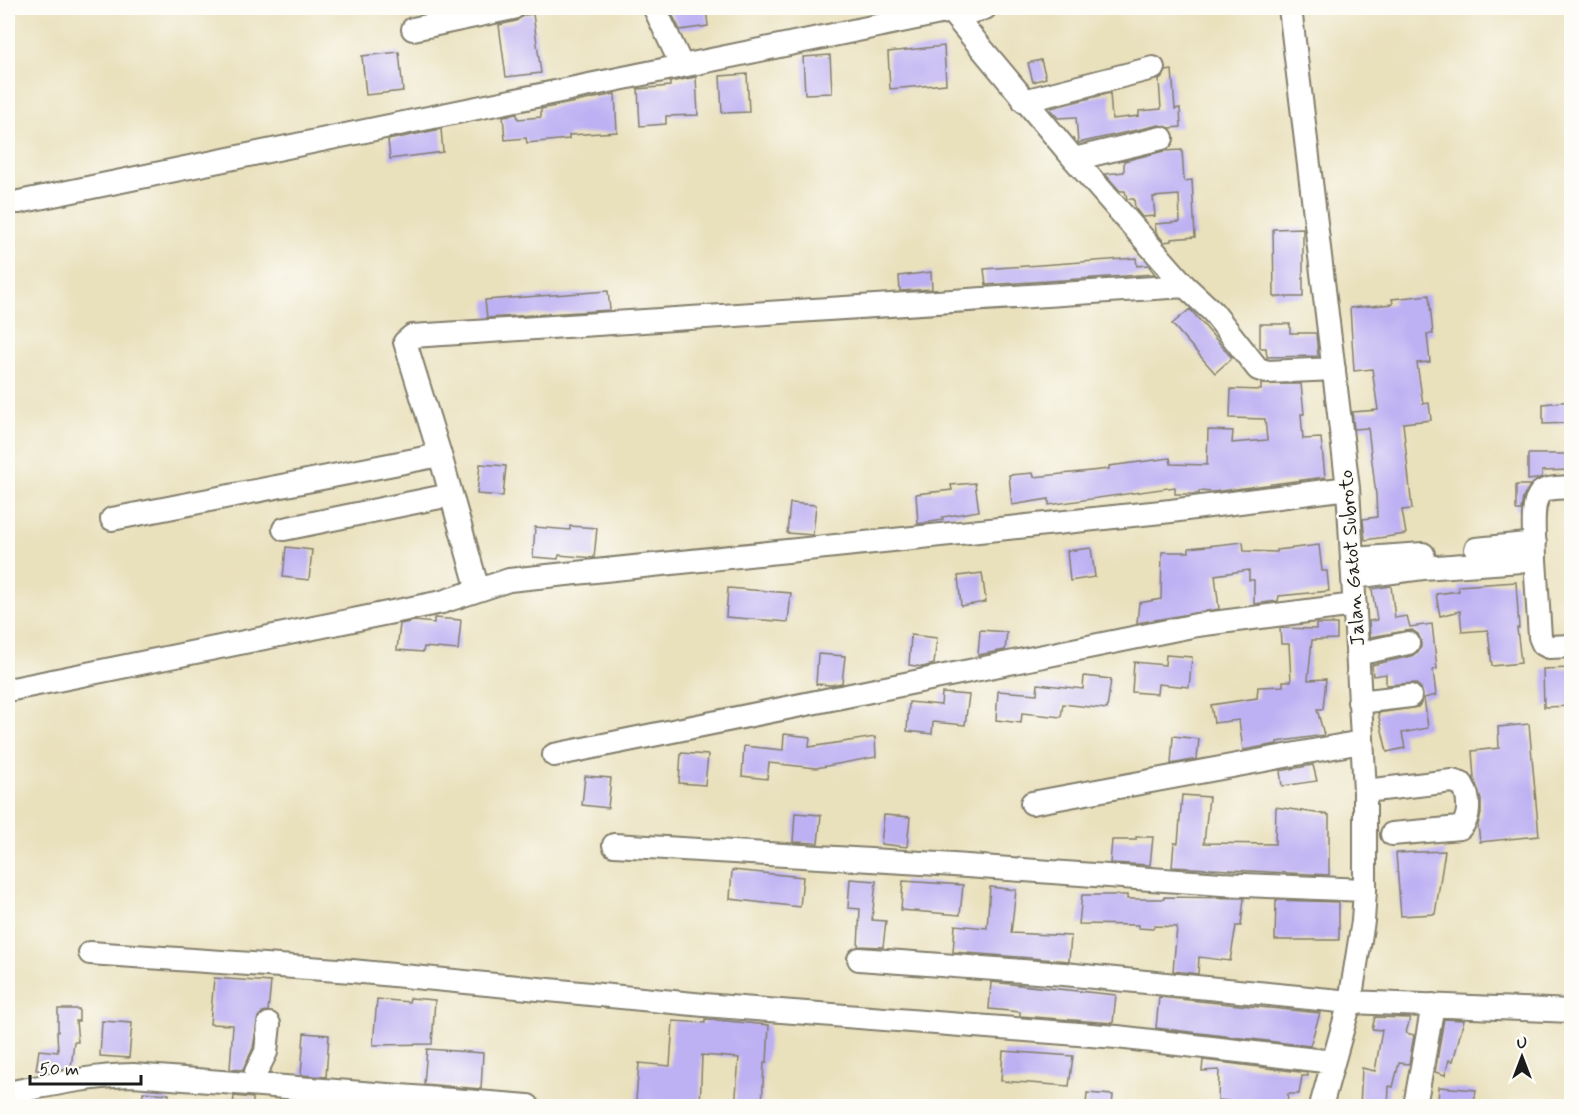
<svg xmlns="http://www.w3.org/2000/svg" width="1579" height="1114" viewBox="0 0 1579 1114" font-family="Mynerve,sans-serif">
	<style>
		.building { fill: #bdb0f3 }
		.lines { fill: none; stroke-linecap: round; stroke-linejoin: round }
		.minor-casing { stroke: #827e6c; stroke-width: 26 }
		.minor { stroke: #fff; stroke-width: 22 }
		.labels { text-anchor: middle; stroke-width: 5; stroke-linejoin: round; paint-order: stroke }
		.street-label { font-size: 20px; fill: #1c1c1c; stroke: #fdfcf7 }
	</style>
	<rect width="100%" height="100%" fill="#fdfcf7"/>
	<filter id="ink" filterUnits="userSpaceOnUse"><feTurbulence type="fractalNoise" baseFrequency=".0167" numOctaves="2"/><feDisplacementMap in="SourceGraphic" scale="12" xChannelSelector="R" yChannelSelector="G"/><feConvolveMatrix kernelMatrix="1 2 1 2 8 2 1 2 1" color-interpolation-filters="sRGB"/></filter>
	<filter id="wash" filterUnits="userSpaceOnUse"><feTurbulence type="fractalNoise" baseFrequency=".008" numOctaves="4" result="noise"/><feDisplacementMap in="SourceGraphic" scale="24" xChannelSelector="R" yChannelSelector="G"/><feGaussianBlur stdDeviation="1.35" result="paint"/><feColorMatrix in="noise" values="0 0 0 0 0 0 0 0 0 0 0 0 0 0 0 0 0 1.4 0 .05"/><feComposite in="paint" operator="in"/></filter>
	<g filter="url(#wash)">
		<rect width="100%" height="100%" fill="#e9e0bc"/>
		<g id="blocks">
			<path class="building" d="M669,8H706L708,26L680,30Z
				M533,14L541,73L506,77L499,25L516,21L524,15Z
				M944,46L946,84L890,89L888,52Z
				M399,52L403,91L366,95L362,56Z
				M830,55L832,93L805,94L803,57Z
				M1041,60L1046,78L1033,82L1028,63Z
				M1172,70L1175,109L1180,108L1181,127L1170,128L1159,125L1078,143L1076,117L1058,118L1051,110V108L1110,93L1112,119L1139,116V111L1161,109L1159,80L1163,77L1166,71Z
				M747,74L749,112L722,113L720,76Z
				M696,77L698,115L666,116V124L640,126L638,89L670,86V82Z
				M615,94L617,132L569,135V139L527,143L526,138L505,140L503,116L517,114L518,119L541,117V109Z
				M441,129L443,152L390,159L388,140Z
				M1182,150L1184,181L1192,180L1195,237L1171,239V241L1164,242L1156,232L1155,224L1180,222L1179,195L1153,197L1155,216L1142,217L1135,208L1134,199H1127L1125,191H1120L1105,174L1124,172V161L1164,151Z
				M1303,228V297H1274L1273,229Z
				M1136,258L1137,266L1148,265L1155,274L986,285L984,269Z
				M931,272L932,289L900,291L899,276Z
				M608,291L610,310L487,318L485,300Z
				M1429,295L1433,334H1427L1430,362L1417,363L1423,404L1429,403L1431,420L1403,423L1412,509L1402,510L1406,534L1365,540L1363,519L1377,517L1376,495L1368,428L1354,429L1352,412L1378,410L1372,369L1354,371L1350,308L1393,304L1392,299Z
				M1190,309L1232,358L1215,373L1172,324Z
				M1260,324H1290V333H1316L1318,356L1267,357L1266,348H1260Z
				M1261,384H1301L1304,414H1301L1303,439L1321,438L1325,477L1213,492L1199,491V494H1175V487L1049,505V499L1012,505L1009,475L1033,473L1034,477L1109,469V466L1170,458L1171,464L1207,465L1208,430L1233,431L1232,443L1267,440L1265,419L1230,418L1231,389L1261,390Z
				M1570,401L1571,423L1543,424V404Z
				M1528,454H1572V470L1542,471V477L1536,479L1528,480Z
				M480,464L506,466L503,496L477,494Z
				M975,483L979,511L942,517L943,520L918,524L916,494L952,490L951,485Z
				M1516,485H1530L1523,498L1521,510H1516Z
				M790,503L816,505L813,535L787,533Z
				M570,526L597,528L594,558L559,555L558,559L533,557L535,527L570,530Z
				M1243,542L1244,551L1277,552V550L1319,545L1322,571H1327L1329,591L1279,596L1278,601L1254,604V580H1249V570L1215,575L1219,609L1137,623L1139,603L1161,599L1162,552H1189V548Z
				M286,547L312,550L309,580L283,577Z
				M1091,548L1095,577L1070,581L1067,551Z
				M982,573L986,602L961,606L958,576Z
				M1516,582L1519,628H1517L1521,663L1492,666L1488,630L1462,632L1460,611L1440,616L1436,594L1459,591L1458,586Z
				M1391,586L1395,618L1407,616L1410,627L1432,624L1437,669L1433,670L1436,695L1424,698L1428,728L1402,733L1405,748L1387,752L1378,713L1418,707L1422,702L1423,695L1421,688L1415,683L1386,685V674L1373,676L1372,665L1411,656L1417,653L1421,647V641L1418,634L1412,630L1370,637L1369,621L1377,620L1372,589Z
				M728,588L791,593L788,622L726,617Z
				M434,618L461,620L458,650L424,647L423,652L397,650L400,624L415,621L434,623Z
				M1316,624H1337V639L1312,640L1308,680L1326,679L1323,709H1317L1324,735L1277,742V744L1243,750L1239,720L1214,723L1211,705L1257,698L1258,687L1283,686V681H1291L1289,644H1281L1280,628L1316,629Z
				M980,630L1007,632L1005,650L978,655Z
				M911,635L937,638L934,664L923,667L909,665Z
				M818,654L845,656L842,683L831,685L816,684Z
				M1166,655L1192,657L1189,687L1158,684L1157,694L1132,692L1134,662L1165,665Z
				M1572,668V706L1544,707L1543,669Z
				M1084,676L1111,679L1107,709L1063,704L1061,717L1022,713L1021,723L996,720L998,691L1037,694L1038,684L1083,689Z
				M942,693L969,695L965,725L933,722L932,734L907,731L909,702L941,705Z
				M1529,724L1539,836L1480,842L1478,825L1481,814V800L1474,778L1472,751L1499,748L1498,727Z
				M784,734L810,737L809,747L875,737L876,757L816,768L769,763L767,779L742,776L744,746L783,750Z
				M1173,736L1199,739L1197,759L1171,764Z
				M681,753L708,755L705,785L679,783Z
				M1313,765L1317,781L1282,786L1280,771Z
				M585,776L611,778L608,808L582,805Z
				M1182,795L1209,797L1204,843L1275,844L1276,807L1329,815V875L1172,867L1174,843H1178Z
				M795,813L821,815L818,843L793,842Z
				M884,815L910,817L907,847L881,844Z
				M1136,837H1153L1150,865L1110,863L1112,840H1136Z
				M1445,851L1435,914L1401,916L1396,853Z
				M732,870L803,877L800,907L730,899Z
				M850,879L876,881L872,920L886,921L883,947L858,946L860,909L848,908Z
				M903,881L963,885L960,915L901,910Z
				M990,887L1016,890L1011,933L1071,936L1069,961L953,952L955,925L987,928Z
				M1082,895H1127V899H1164V897L1244,898L1241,926H1236L1230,961L1199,957L1198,974L1173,971L1177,927L1154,926L1153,929L1138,928V925L1079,924Z
				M1276,900L1339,902V940H1275Z
				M214,978L271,982L268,1011L263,1012L258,1017L253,1048L243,1070L230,1069L233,1025L210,1024Z
				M991,982L1116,995L1113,1023L1020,1016V1012L989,1009Z
				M1159,997L1320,1013L1310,1046L1156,1028Z
				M410,998L435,1000L432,1044L373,1045L377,999L409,1002Z
				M58,1009H79V1021H76L78,1042H74L71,1068L58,1070L49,1068L48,1072L36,1070L39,1050L58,1052L57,1032H58Z
				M1375,1017L1410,1018L1406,1033L1414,1035L1409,1064L1399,1063L1393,1087L1389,1086L1388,1107H1360L1362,1068L1375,1071L1382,1030L1372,1029Z
				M705,1019L769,1025L767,1062H764L762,1107H735L739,1058L702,1055L700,1107L673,1106V1103L636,1100L639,1063L670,1066L673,1021L705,1023Z
				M1444,1019L1464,1020L1453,1061L1449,1060L1445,1075L1435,1072Z
				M102,1021L132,1023L129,1058L100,1056Z
				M304,1033L329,1035L326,1077L301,1075Z
				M427,1049L483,1053L481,1089L424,1084Z
				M1003,1051L1073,1056L1069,1086L1001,1081Z
				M1203,1060L1308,1073V1076H1302L1299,1094H1288L1287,1107H1261V1104L1218,1100L1219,1070L1202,1071Z
				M1439,1087L1476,1090L1474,1104L1438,1101Z
				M143,1092L169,1094L168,1107H142Z
				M1087,1093L1113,1095L1112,1107L1086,1106Z
				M234,1096L253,1098V1107H233Z"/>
		</g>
	</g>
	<g filter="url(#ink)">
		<use href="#blocks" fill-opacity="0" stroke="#827e6c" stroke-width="1.5"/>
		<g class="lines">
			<defs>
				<path id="minor" d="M948,8L1074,159L1185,286L1213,312L1258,369L1268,372L1334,369
					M1290,8L1348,488L1365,791V890L1363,921L1350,1002L1321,1106
					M655,9L682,66
					M955,16L985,8
					M413,29L513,8
					M1024,101L1153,68
					M1074,159L1162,138
					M19,202L950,11
					M112,519L440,455
					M284,529L450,495
					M1476,549L1535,543
					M1535,557C1535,542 1529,499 1543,491C1550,487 1563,488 1572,487
					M1352,559L1423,554
					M1354,577L1423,568L1535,560L1540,637L1543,644L1549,647L1572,646
					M478,590L440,455L405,342L412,336L1185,286
					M1357,654L1408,643
					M8,690L442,602L509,580L1171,511L1348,488
					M1359,702L1410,696
					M554,755L1197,625L1355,605
					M1365,791L1452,781L1462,784C1470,797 1471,818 1460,828L1392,834
					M1032,803L1361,742
					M614,845L939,864L1221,884L1365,890
					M90,953L352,971L704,1005L1117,1037L1333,1062
					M859,959L1064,974L1350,1002L1572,1011
					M255,1084L256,1072L266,1052L269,1024
					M8,1093C50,1085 90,1076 133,1075L528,1106
					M1415,1106L1433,1005"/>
			</defs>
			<use href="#minor" class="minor-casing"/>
			<use href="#minor" class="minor"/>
		</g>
	</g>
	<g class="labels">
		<g class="street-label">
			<text transform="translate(1351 558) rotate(-94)" y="7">Jalan Gatot Subroto</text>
		</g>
	</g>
	<rect width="1579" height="1114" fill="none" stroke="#fdfcf7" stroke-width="30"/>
	<g transform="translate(1522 1057)" stroke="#fdfcf7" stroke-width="4.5" paint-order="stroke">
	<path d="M0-4.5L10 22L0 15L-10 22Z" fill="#1c1c1c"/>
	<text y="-9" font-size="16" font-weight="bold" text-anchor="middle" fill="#1c1c1c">U</text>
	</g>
	<path d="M30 1075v9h111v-9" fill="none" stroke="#1c1c1c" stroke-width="3"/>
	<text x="39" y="1075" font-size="18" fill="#1c1c1c" stroke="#fdfcf7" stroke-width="4.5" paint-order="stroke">50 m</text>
</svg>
